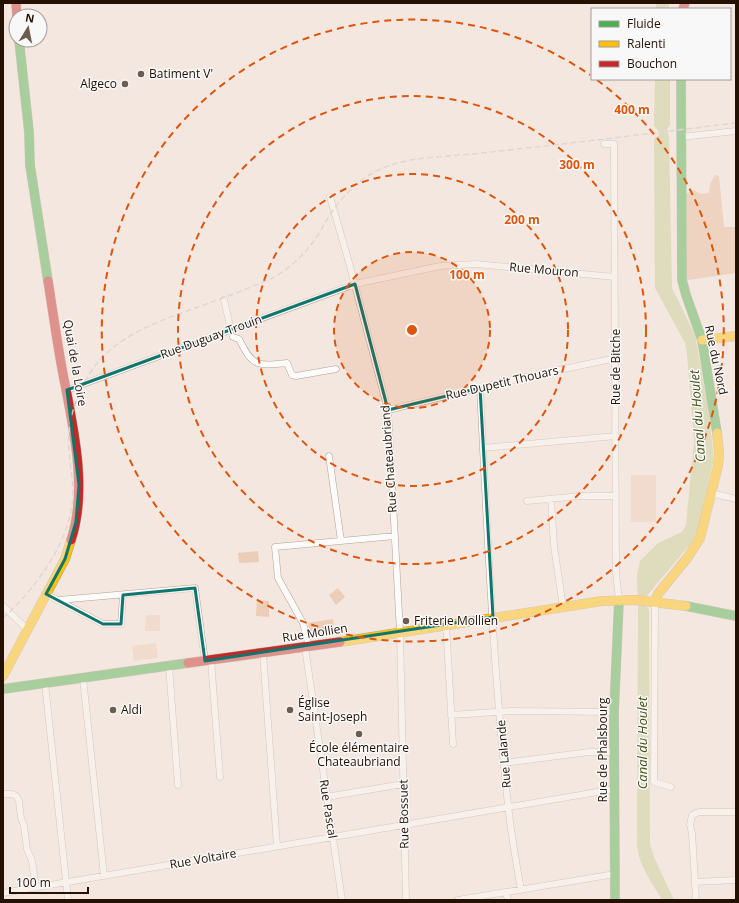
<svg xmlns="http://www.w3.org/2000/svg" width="739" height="903" viewBox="0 0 739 903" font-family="'Open Sans',sans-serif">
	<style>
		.green { fill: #ebcdb8 }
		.forest { fill: #e4ba9b }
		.water { fill: #c6cc94 }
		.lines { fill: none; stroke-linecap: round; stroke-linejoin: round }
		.street-casing { stroke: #b0a196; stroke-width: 7 }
		.fast-casing { stroke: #b0a196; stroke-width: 10 }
		.slow-casing { stroke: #b0a196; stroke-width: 10 }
		.jam-casing { stroke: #b0a196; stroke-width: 10 }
		.street { stroke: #fdfbfa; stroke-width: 6 }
		.fast { stroke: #4caf50; stroke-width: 9 }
		.slow { stroke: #ffc107; stroke-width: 9 }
		.jam { stroke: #c62828; stroke-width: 9 }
		.rail { stroke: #c8c4c1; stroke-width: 1.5; stroke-dasharray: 6 3; stroke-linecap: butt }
		.marked { fill: none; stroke: #0f766e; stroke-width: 3; stroke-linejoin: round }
		.ring { fill: none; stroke: #de550c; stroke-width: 2; stroke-dasharray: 7 5 }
		.poi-dot { fill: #6d5c50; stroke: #f8f8f8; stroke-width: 1.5 }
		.labels { text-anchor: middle; stroke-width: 3; stroke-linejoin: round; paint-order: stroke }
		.poi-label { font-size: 12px; fill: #251103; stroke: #f8f8f8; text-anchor: start }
		.street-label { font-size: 12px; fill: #251103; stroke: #f8f8f8 }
		.water-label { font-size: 13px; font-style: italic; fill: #475017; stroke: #f8f8f8 }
		.centre { fill: #de550c; stroke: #f8f8f8; stroke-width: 2 }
		.ring-label { font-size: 12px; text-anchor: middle; font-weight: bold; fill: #de550c; stroke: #f8f8f8; stroke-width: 3; stroke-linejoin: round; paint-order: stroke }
	</style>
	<rect width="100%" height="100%" fill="#f4e7df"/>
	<path class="green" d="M631,475H656V522H631Z
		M258,551L259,562L239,563L238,553Z
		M338,588L345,597L336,605L329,595Z
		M257,600L269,601V617L256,616Z
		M146,615H160V631H145Z
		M333,619L335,634L311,638L308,623Z
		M156,643L158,658L134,661L132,646Z"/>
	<path class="forest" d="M715,175L719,176L724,227H736V273L688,280L684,274L687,238L686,194L693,190L701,194L709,193L710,184Z"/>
	<path class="water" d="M656,3H669V9H656Z
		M655,79H670V125L667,129L669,137L672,288L695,335L708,407L713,451V462L697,533L691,543L646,597V605L649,610L650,844L654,857L674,900H662C652,882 637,864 637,842L638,607L637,575L640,561L658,543L682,532L686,525L694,441L687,354L685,343L655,288L654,139L659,135L658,130L654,126Z"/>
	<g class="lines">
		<defs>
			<path id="street" d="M681,137L736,131
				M604,144H614L616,573L619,600
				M330,197L348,259L388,410L400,632L406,900
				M224,300L231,330
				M233,337L239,339C253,367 256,366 287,363L292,375L296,376L336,369
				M480,388C487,527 493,667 508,805C511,834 516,862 521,890
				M67,390L355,284L440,266L476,264L615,277
				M388,410L521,378L616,358
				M483,448L616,436
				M329,456L341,541
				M711,493L736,499
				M551,499L554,546L563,607
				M527,501L581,496H616
				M46,594L103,624H121L123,595
				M59,600L195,588L205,661
				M655,601L654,782L671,787
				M3,606L27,629
				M446,624L453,744
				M305,647L342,900
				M309,647L303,623L278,578L275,547L395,536
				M263,653L277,846
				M211,660L220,777
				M169,666L178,785
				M83,678L104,876
				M45,683L68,900
				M451,715L512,711L615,712
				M504,763L589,752H614
				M3,794H12L16,796L19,801L21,818L24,826L27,849L32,861L36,888
				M326,797L403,784
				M695,882L692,833L690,825L692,815L699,812H736
				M506,892L508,900
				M3,893L615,789
				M458,900L615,874
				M696,900L695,882L736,880"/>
			<path id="fast" d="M19,40L29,132L30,165L48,281
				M681,79L682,280L686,295L702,340L717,433
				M686,606L736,616
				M3,689L188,663
				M615,900L614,712L619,600"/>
			<path id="slow" d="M702,340L736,336
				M655,601L658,594L688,557L700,538L718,466L719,453L717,433
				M340,642L602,601L636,600L686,606
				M3,676L65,559L71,540"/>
			<path id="jam" d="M16,3L17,16
				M683,9L685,3
				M48,281C53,312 57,343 63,374C73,426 88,489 71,540
				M188,663L340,642"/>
		</defs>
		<use href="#street" class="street-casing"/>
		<use href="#fast" class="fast-casing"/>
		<use href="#slow" class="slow-casing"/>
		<use href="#jam" class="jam-casing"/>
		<use href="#street" class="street"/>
		<use href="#fast" class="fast"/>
		<use href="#slow" class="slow"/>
		<use href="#jam" class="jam"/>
		<path class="rail" d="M3,618C36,588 71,541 73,495C73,479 70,465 69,450C67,425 74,400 87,378C108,341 146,326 184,312C212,302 240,292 268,280C286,272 302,257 313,242C319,234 324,225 329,216C340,200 354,184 371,174C398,158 428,158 458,155C475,154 491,152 508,150C584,142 660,132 736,123"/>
	</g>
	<path d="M0 0H739V903H0ZM355,284L388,410L480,388L493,617L205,661L195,588L123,595L121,624H103L46,594L65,559L76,522L79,485L67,390Z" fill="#f4e7df" fill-opacity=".55" fill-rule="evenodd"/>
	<path class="marked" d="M355,284L388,410L480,388L493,617L205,661L195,588L123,595L121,624H103L46,594L65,559L76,522L79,485L67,390Z"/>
	<circle cx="412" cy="330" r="78" fill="#de550c" fill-opacity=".12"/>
	<g class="ring">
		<circle cx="412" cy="330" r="78"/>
		<circle cx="412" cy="330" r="156"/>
		<circle cx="412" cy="330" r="234"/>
		<path d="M597 80A311 311 0 1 1 590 75"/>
	</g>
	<g class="poi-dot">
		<circle cx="141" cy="74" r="4"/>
		<circle cx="125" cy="84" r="4"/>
		<circle cx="406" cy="621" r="4"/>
		<circle cx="113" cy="710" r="4"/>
		<circle cx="290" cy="710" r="4"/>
		<circle cx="359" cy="734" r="4"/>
	</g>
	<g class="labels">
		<g class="poi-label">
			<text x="149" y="78">Batiment V'</text>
			<text x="117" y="88" text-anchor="end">Algeco</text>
			<text x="414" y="625">Friterie Mollien</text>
			<text x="298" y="707">Église<tspan x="298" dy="14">Saint-Joseph</tspan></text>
			<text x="121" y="714">Aldi</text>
			<text x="359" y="752" text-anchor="middle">École élémentaire<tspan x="359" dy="14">Chateaubriand</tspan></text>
		</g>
		<g class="street-label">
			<text transform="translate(544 270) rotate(5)" y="4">Rue Mouron</text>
			<text transform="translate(211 337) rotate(-20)" y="4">Rue Duguay Trouin</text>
			<text transform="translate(716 360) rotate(78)" y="4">Rue du Nord</text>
			<text transform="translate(75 363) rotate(80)" y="4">Quai de la Loire</text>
			<text transform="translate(616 367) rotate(-90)" y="4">Rue de Bitche</text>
			<text transform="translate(502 383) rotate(-13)" y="4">Rue Dupetit Thouars</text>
			<text transform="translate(389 459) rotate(-94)" y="4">Rue Chateaubriand</text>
			<text transform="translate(315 633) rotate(-9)" y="4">Rue Mollien</text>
			<text transform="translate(603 750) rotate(-90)" y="4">Rue de Phalsbourg</text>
			<text transform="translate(504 754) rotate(-95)" y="4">Rue Lalande</text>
			<text transform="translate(328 809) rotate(81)" y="4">Rue Pascal</text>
			<text transform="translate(404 814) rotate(-91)" y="4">Rue Bossuet</text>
			<text transform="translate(203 859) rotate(-10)" y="4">Rue Voltaire</text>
		</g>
		<g class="water-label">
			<text transform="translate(697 416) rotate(-94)" y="5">Canal du Houlet</text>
			<text transform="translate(642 743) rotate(-90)" y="5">Canal du Houlet</text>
		</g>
	</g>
	<circle cx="412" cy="330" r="6" class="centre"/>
	<g class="ring-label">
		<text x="632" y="114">400 m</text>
		<text x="577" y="169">300 m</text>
		<text x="522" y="224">200 m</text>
		<text x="467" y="279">100 m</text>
	</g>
	<rect width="739" height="903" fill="none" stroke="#251103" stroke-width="8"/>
	<rect x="591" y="8" width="140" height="72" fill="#f8f8f8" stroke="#a49c96"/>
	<rect x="599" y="21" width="20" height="6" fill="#4caf50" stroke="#a49c96"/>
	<text x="627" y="28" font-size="12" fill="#251103">Fluide</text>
	<rect x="599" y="41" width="20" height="6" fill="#ffc107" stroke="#a49c96"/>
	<text x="627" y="48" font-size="12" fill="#251103">Ralenti</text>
	<rect x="599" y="61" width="20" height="6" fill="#c62828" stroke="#a49c96"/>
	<text x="627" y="68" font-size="12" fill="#251103">Bouchon</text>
	<g transform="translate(28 28) rotate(10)"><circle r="19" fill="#f8f8f8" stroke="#a49c96"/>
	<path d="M0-3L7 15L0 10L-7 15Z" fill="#6d5c50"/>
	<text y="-6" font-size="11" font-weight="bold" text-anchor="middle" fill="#251103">N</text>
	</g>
	<path d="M10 887v6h78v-6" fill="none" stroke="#251103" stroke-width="2"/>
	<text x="16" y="887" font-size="12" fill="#251103" stroke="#f8f8f8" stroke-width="3" paint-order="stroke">100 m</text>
</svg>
